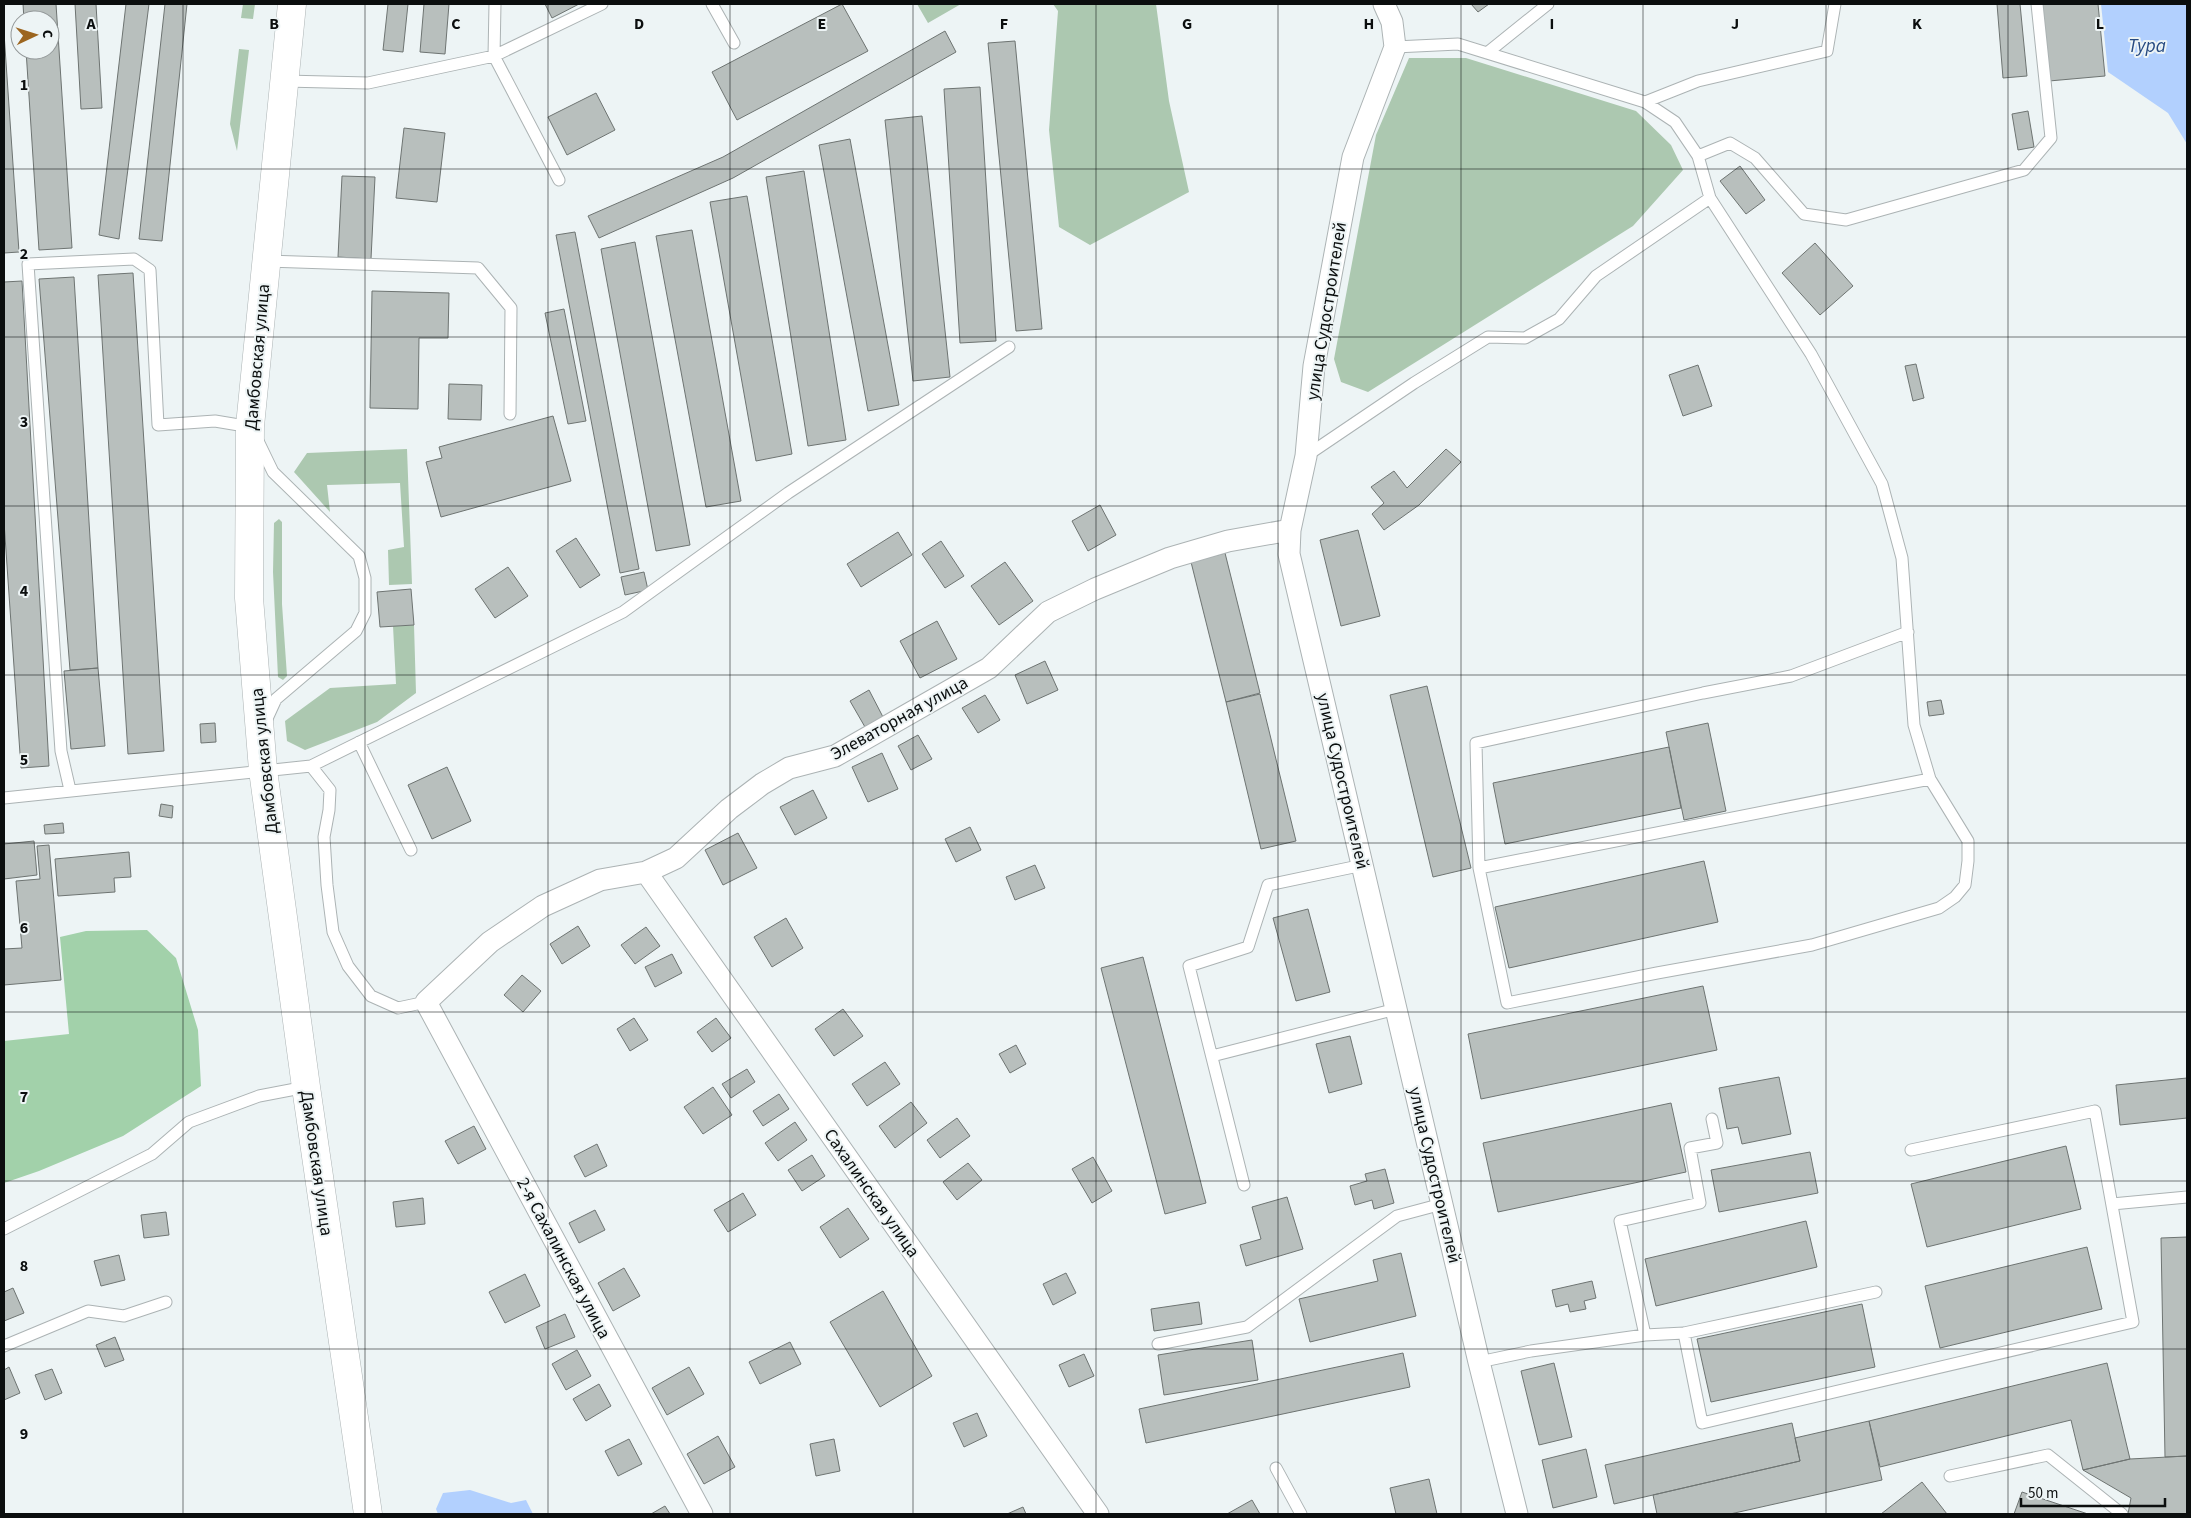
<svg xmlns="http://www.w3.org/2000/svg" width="2191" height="1518" viewBox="0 0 2191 1518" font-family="'Source Sans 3',sans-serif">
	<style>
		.green { fill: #acc8b0 }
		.forest { fill: #a2d1aa }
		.water { fill: #b2d0fe }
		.building { fill: #b8bfbd; stroke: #6e7472 }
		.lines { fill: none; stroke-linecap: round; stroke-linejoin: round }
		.lane-casing { stroke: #acb3b4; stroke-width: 13 }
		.street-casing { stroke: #acb3b4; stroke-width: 23 }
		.secondary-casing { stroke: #acb3b4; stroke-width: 29 }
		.lane { stroke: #fff; stroke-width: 11 }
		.street { stroke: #fff; stroke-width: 21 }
		.secondary { stroke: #fff; stroke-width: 28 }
		.grid { fill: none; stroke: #0b0e0e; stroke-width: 1; stroke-opacity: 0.55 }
		.labels { text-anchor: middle; stroke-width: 4; stroke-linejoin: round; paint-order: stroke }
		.street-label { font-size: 18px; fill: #0b0e0e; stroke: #edf4f5 }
		.water-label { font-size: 19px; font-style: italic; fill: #254981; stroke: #edf4f5 }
		.grid-label { font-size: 16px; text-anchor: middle; font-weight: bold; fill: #0b0e0e; stroke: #edf4f5; stroke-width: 4; stroke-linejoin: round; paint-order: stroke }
	</style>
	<rect width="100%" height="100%" fill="#edf4f5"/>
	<path class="green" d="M243,4H255L253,19L241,18Z
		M917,4H961L928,23Z
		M1053,4H1156L1169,101L1189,192L1090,245L1059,227L1049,130L1058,11Z
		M239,49L249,50L237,151L230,124Z
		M1409,58H1466L1636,111L1671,145L1683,170L1633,226L1368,392L1341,382L1334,359L1376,135Z
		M407,449L412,584L389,585L388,550L404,547L400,483L327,485L330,512L294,472L307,453Z
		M279,519L282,522V604L287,676L283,680L278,677L273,572L274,523Z
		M414,625L416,693L377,722L305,750L287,741L285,721L330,688L396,684L393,626Z"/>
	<path class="forest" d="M147,930L176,958L198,1030L201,1086L123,1136L39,1171L4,1183V1041L69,1034L60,937L86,931Z"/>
	<path class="water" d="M2101,4H2187V144L2168,113L2108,72Z
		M470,1490L511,1503L526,1500L533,1514H438L436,1509L443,1493Z"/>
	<path class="building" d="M23,4H56L72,248L39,250L26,50H50V20H24Z
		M75,4H96L102,108L81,109Z
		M126,4H149L119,239L99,235Z
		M165,4H187L162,241L139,239Z
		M388,4H408L403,52L383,50Z
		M424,4H449L445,54L420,52Z
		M545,4H579L552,18Z
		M842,4L868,51L737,120L712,72Z
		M1471,4H1489L1478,12Z
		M1997,4H2020L2027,76L2003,78Z
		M2042,4H2098L2105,76L2049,81Z
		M945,31L956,52L733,178L599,238L588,216L723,157Z
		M4,33L19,252L4,253Z
		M1015,41L1042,329L1016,331L988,43Z
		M980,87L996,341L960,343L944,89Z
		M596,93L615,130L567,155L548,117Z
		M2028,111L2034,147L2018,150L2012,114Z
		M922,116L950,377L913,381L885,120Z
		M404,128L445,133L437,202L396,198Z
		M850,139L899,405L868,411L819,145Z
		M1740,166L1765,200L1746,214L1720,181Z
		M804,171L846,440L808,446L766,177Z
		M342,176L375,177L371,259L338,257Z
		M747,196L792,454L756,461L710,202Z
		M692,230L741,501L706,507L656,236Z
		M575,232L639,569L620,573L556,235Z
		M635,242L690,545L656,551L601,249Z
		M1815,243L1853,286L1820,315L1782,273Z
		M133,273L164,751L128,754L98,275Z
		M74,277L98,668L70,670L39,279Z
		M22,281L49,766L21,768L4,522V282Z
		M372,291L449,293L448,338H419L418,409L370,408Z
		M564,309L586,421L568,424L545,313Z
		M1916,364L1924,398L1913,401L1905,366Z
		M1698,365L1712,406L1683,416L1669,375Z
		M449,384L482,385L481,420L448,419Z
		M553,416L571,481L441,517L426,462L442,458L439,447Z
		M1446,449L1461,462L1419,505L1384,530L1372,514L1384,503L1371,487L1394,471L1407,488Z
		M1100,505L1116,535L1088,551L1072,521Z
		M1358,530L1380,616L1341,626L1320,540Z
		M898,532L912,555L861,587L847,564Z
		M576,538L600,575L580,588L556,551Z
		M941,541L964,576L945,588L922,554Z
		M1225,553L1260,693L1226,702L1191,562Z
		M1005,562L1033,601L999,625L971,586Z
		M508,567L528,596L495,618L475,589Z
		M644,572L648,590L625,595L621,577Z
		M411,589L414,625L380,627L377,592Z
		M937,621L957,659L920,678L900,641Z
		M1045,661L1058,690L1027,704L1015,675Z
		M98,668L105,746L71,749L64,671Z
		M1427,686L1471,868L1433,877L1390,695Z
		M869,690L883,717L865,727L850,701Z
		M1260,694L1296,841L1261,849L1226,702Z
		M985,695L1000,720L978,733L962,708Z
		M1941,700L1944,714L1929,716L1927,702Z
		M215,723L216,742L201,743L200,724Z
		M1708,723L1726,811L1684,820L1666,732Z
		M918,735L932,759L911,770L898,746Z
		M1669,747L1681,808L1505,844L1493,783Z
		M882,753L898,789L868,802L852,767Z
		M447,767L471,821L432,839L408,785Z
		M813,790L827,818L795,835L780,807Z
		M161,804L173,806L172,818L159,816Z
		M63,823L64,833L45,834L44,825Z
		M970,827L981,850L956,862L945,839Z
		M738,833L757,868L723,885L705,850Z
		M34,841L37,875L4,879V844Z
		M49,845L61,980L4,985V949L22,948L16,881L40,879L37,846Z
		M129,852L131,877L114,878L115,892L58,896L55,859Z
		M1704,861L1718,922L1509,968L1495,907Z
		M1035,865L1045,888L1015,900L1006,877Z
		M1308,909L1330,992L1296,1001L1273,918Z
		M786,918L803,948L772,967L754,937Z
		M578,926L590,946L562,964L550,944Z
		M646,927L660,946L635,964L621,945Z
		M672,954L682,973L655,987L645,967Z
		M1143,957L1206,1203L1165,1214L1101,968Z
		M522,975L541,991L523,1012L504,995Z
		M1703,986L1717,1050L1481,1099L1468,1034Z
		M843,1009L863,1036L834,1056L815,1029Z
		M634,1018L648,1040L630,1051L617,1029Z
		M716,1018L731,1038L712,1052L697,1032Z
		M1350,1036L1362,1084L1329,1093L1316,1044Z
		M1016,1045L1026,1064L1010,1073L999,1054Z
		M885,1062L900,1084L867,1106L852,1084Z
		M747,1069L755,1082L731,1098L722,1084Z
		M1779,1077L1791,1134L1742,1144L1738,1127L1727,1129L1719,1088Z
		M2187,1078V1118L2120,1125L2116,1085Z
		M713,1087L732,1115L703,1134L684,1107Z
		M779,1094L789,1109L763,1126L753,1111Z
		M911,1102L927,1123L895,1148L879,1126Z
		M1671,1103L1686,1172L1498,1212L1483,1143Z
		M957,1118L970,1136L940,1158L927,1140Z
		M795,1122L807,1140L778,1161L765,1143Z
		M474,1126L486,1149L458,1164L445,1141Z
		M597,1144L607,1166L585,1177L574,1156Z
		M2066,1146L2081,1209L1927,1247L1911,1184Z
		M1810,1152L1818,1193L1719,1212L1711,1170Z
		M812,1155L825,1176L802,1191L788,1170Z
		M1093,1157L1112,1191L1092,1203L1072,1169Z
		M968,1163L982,1180L957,1200L943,1182Z
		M1385,1169L1394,1203L1374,1209L1372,1200L1355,1205L1350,1186L1367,1181L1365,1174Z
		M743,1193L756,1215L728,1232L714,1210Z
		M1287,1197L1303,1249L1246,1266L1240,1245L1261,1239L1252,1207Z
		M423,1198L425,1224L396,1227L393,1202Z
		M848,1208L869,1239L840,1258L820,1227Z
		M595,1210L605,1230L579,1243L569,1223Z
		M166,1212L169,1235L144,1238L141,1215Z
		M1806,1221L1817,1267L1656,1306L1645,1259Z
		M2187,1237V1456L2165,1457L2161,1238Z
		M2087,1247L2102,1309L1940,1348L1925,1286Z
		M1401,1253L1416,1316L1310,1342L1299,1299L1378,1281L1373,1260Z
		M119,1255L125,1280L101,1286L94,1261Z
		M624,1268L640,1296L613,1311L598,1283Z
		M1066,1273L1076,1293L1053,1305L1043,1284Z
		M525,1274L540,1306L505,1323L489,1292Z
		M1592,1281L1596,1298L1584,1301L1586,1309L1570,1312L1568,1304L1556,1307L1552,1290Z
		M13,1288L24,1313L4,1321V1292Z
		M883,1291L932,1376L880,1407L830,1322Z
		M1199,1302L1202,1324L1154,1331L1151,1309Z
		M1862,1304L1875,1367L1711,1402L1697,1339Z
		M565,1314L575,1337L545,1349L536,1327Z
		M115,1337L124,1360L105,1367L96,1345Z
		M1252,1340L1258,1380L1164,1395L1158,1355Z
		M790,1342L801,1364L760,1384L749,1362Z
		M577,1350L591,1376L566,1390L552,1364Z
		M1403,1353L1410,1387L1146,1443L1139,1409Z
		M1084,1354L1094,1376L1069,1387L1059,1365Z
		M1554,1363L1572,1437L1539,1445L1521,1371Z
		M2107,1363L2130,1459L2083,1470L2071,1420L1880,1467L1869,1421Z
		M9,1367L20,1393L4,1400V1370Z
		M689,1367L704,1394L667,1415L652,1388Z
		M52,1369L62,1393L45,1400L35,1375Z
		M599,1384L611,1406L586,1421L573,1399Z
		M977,1413L987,1436L964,1447L953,1423Z
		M1869,1421L1882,1480L1730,1514H1657L1653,1495L1800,1461L1795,1438Z
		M1792,1423L1800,1461L1614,1504L1605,1465Z
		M718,1436L735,1467L704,1484L687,1454Z
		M629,1439L642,1464L618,1476L605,1451Z
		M834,1439L840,1471L816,1476L810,1444Z
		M1586,1449L1597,1497L1553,1508L1542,1460Z
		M2187,1456V1514H2128L2131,1498L2083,1470L2130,1459Z
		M1429,1479L1437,1514H1396L1390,1488Z
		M1922,1482L1947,1514H1881Z
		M2022,1492L2088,1514H2014Z
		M1252,1500L1260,1514H1227Z
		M665,1506L670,1514H651Z
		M1023,1507L1026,1514H1007Z"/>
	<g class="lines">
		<defs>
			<path id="lane" d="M495,4L494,56L559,180
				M712,4L734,43
				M1395,47L1458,44L1645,102L1675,122L1698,156L1710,198L1811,354L1882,484L1902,558L1914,725L1930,779L1968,841V861L1965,885L1955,897L1939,908L1812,945L1657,973L1507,1003L1479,868L1476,743L1703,693L1791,676L1908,632
				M1487,53L1548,4
				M285,81L368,83L494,56L602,4
				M1645,102L1698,81L1827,51L1835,4
				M1698,156L1730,143L1755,158L1804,214L1846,220L2024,170L2051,138L2037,4
				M267,261L478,268L511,308L510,414
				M258,441L273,472L359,556L365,578V613L356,631L276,699L265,723
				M1306,456L1414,383L1488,337L1525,338L1559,319L1596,276L1710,198
				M359,742L411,850
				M311,766L330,790L329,810L324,837L327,885L333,932L348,966L371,996L398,1008L426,1002
				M70,790L61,751L28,264L134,259L150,270L158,425L215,421L251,427
				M4,798L311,766L623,612L788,493L1009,347
				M1479,868L1930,779
				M1212,1056L1396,1009
				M1244,1185L1189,966L1248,947L1268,885L1363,865
				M2112,1204L2187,1197
				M4,1229L152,1154L189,1122L259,1096L306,1087
				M1684,1333L1702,1423L2133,1322L2095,1111L1911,1150
				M1645,1335L1620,1221L1700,1203L1690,1148L1717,1143L1712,1119
				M1158,1344L1247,1327L1397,1216L1442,1204
				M4,1346L88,1311L124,1316L166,1302
				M1479,1362L1531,1351L1645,1335L1684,1333L1876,1292
				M1276,1468L1301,1514
				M1950,1476L2048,1455L2122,1514"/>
			<path id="street" d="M1384,4L1392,22L1395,47L1353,157L1314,366L1306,456L1290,530L1289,554L1479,1362L1517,1514
				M646,872L1098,1514
				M702,1514L426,1002L490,942L543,906L600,880L646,872L676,858L729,809L762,784L789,768L835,756L989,668L1048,612L1095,589L1170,558L1228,541L1290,530"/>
			<path id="secondary" d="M292,4L250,426L249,598L263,770L306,1087L368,1514"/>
		</defs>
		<use href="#lane" class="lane-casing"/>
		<use href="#street" class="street-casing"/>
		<use href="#secondary" class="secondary-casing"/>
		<use href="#lane" class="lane"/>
		<use href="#street" class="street"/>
		<use href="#secondary" class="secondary"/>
	</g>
	<path class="grid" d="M183,4V1514M365,4V1514M548,4V1514M730,4V1514M913,4V1514M1096,4V1514M1278,4V1514M1461,4V1514M1643,4V1514M1826,4V1514M2008,4V1514M4,169H2187M4,337H2187M4,506H2187M4,675H2187M4,843H2187M4,1012H2187M4,1181H2187M4,1349H2187"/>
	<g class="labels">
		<g class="street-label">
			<text transform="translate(1326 311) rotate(-81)" y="6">улица Судостроителей</text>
			<text transform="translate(257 357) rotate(-85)" y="6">Дамбовская улица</text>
			<text transform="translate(899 718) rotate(-29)" y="6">Элеваторная улица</text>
			<text transform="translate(264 761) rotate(-96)" y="6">Дамбовская улица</text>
			<text transform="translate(1343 781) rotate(77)" y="6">улица Судостроителей</text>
			<text transform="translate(317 1163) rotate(82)" y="6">Дамбовская улица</text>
			<text transform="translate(1435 1175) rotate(77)" y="6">улица Судостроителей</text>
			<text transform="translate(872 1193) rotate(55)" y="6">Сахалинская улица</text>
			<text transform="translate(564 1258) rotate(62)" y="6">2-я Сахалинская улица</text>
		</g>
		<g class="water-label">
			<text x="2147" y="52">Тура</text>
		</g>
	</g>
	<g class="grid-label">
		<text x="91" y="29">A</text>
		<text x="274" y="29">B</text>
		<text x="456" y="29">C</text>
		<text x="639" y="29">D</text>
		<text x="822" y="29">E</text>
		<text x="1004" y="29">F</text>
		<text x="1187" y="29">G</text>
		<text x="1369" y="29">H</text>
		<text x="1552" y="29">I</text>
		<text x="1735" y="29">J</text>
		<text x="1917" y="29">K</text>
		<text x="2100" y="29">L</text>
		<text x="24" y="90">1</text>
		<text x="24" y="259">2</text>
		<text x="24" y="427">3</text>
		<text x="24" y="596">4</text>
		<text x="24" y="765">5</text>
		<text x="24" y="933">6</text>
		<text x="24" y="1102">7</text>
		<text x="24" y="1271">8</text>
		<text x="24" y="1439">9</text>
	</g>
	<rect width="2191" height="1518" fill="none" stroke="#0b0e0e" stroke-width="10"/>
	<g transform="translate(35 35) rotate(86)"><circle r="24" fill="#edf4f5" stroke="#939899"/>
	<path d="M0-4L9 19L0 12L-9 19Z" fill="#9c651f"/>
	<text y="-8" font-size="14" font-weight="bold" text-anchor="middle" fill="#0b0e0e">С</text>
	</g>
	<path d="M2021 1498v8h144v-8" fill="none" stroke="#0b0e0e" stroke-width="2.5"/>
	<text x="2028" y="1498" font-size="15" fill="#0b0e0e" stroke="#edf4f5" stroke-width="4" paint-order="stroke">50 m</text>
</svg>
